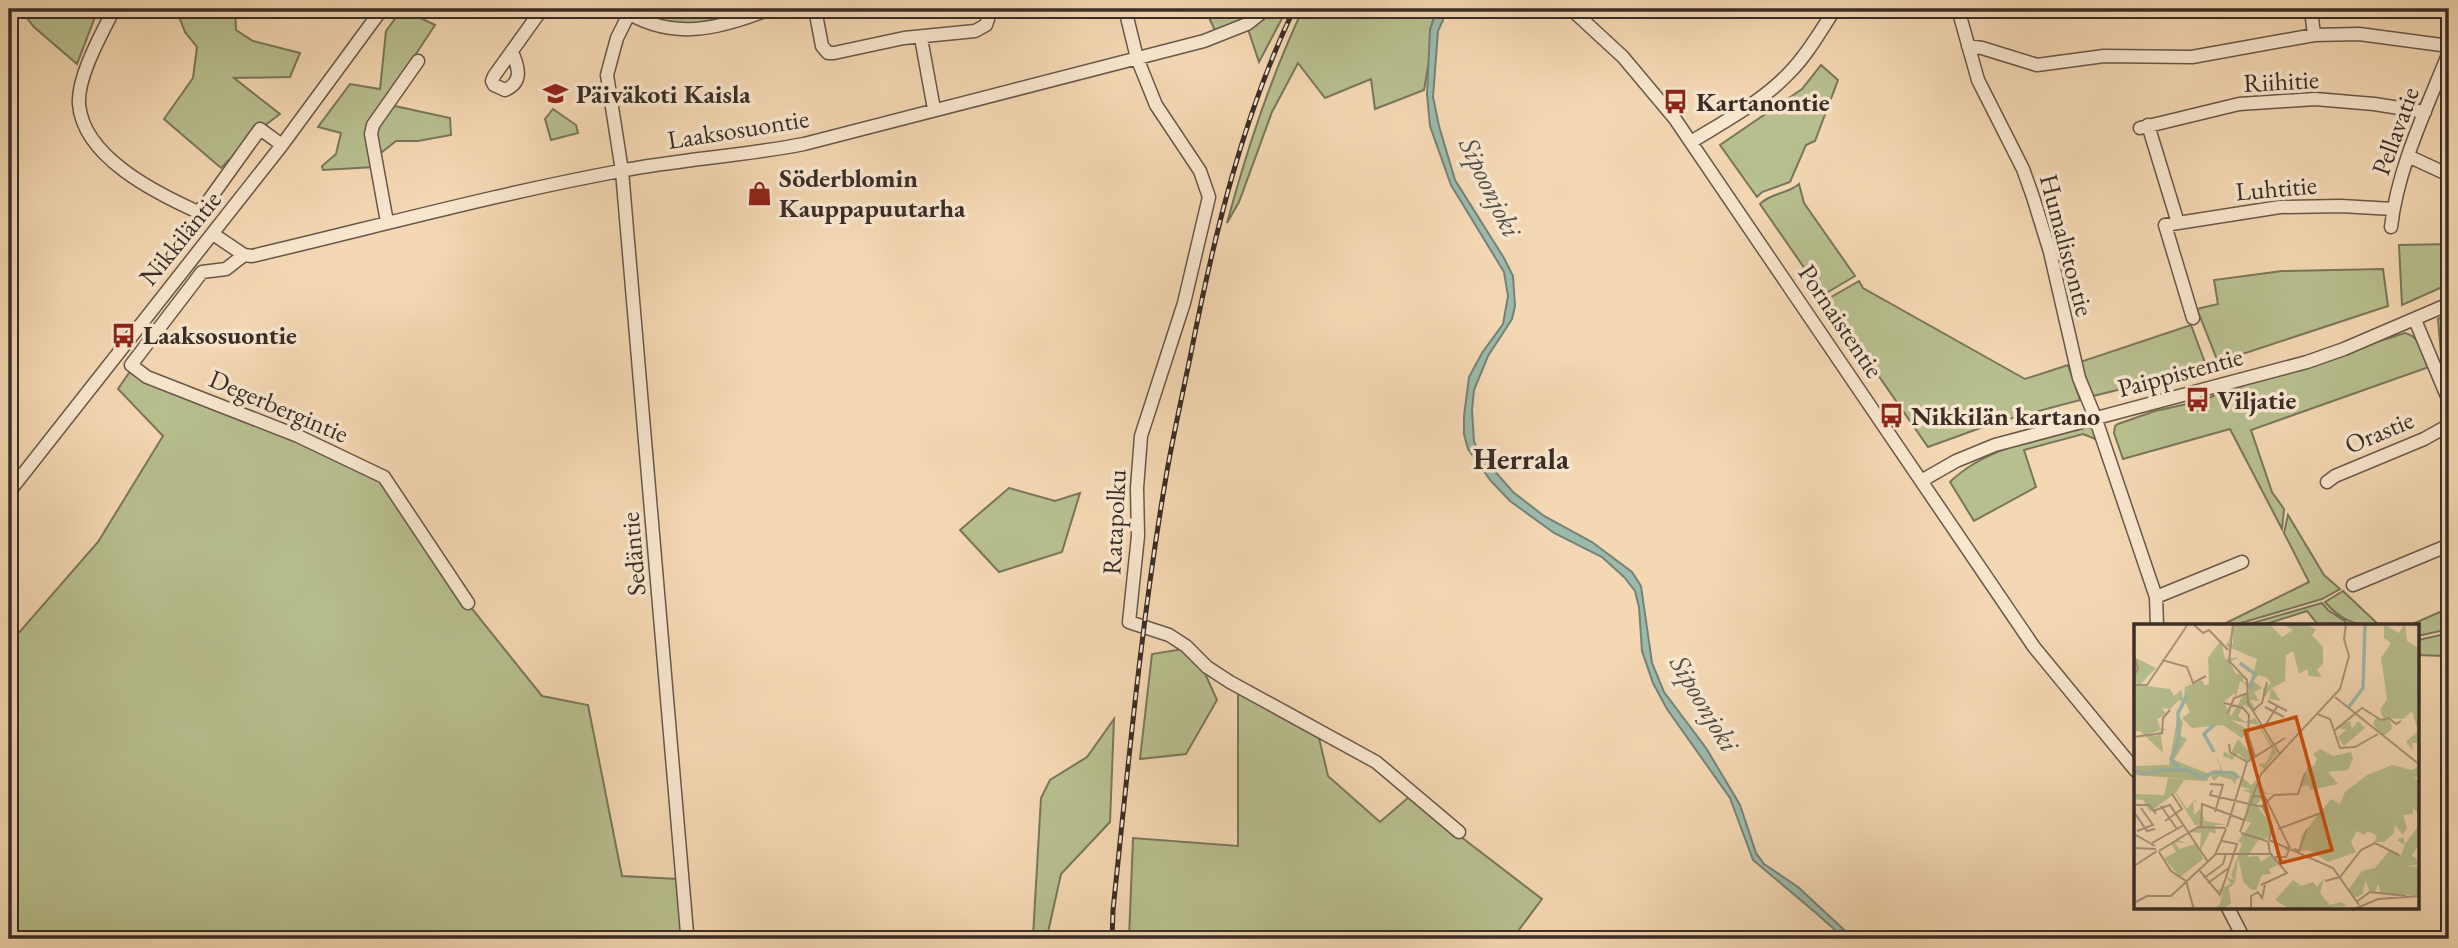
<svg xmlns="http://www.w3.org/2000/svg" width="2458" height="948" viewBox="0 0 2458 948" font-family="'EB Garamond',serif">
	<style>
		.green { fill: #b8bf8f; stroke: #79765b; stroke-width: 2 }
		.water { fill: #9cbaac; stroke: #758277; stroke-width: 2 }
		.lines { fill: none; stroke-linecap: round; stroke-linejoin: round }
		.minor-casing { stroke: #68584a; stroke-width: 15 }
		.minor { stroke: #f8e6ce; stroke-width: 12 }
		.rail-casing { stroke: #3a2d27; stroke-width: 5 }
		.rail { stroke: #f8e6ce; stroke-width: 2.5; stroke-dasharray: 8; stroke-linecap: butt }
		.labels { text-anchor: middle; stroke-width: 7; stroke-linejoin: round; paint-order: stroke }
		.street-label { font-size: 26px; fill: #3a2d27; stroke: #f8e6ce }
		.poi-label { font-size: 26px; font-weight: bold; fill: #3a2d27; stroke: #f8e6ce; text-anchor: start }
		.water-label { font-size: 28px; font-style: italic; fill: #525048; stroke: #f8e6ce }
		.quarter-label { font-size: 30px; font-weight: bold; fill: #3a2d27; stroke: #f8e6ce }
		.inset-river { fill: none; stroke: #9cbaac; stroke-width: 3.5 }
		.inset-road { fill: none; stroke: #aa947b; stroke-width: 2 }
		.view { fill: #ce5210; fill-opacity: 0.15; stroke: #ce5210; stroke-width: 3.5 }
		.inset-edge { fill: none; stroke: #3a2d27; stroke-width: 3.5 }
	</style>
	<rect width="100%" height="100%" fill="#f4d8b3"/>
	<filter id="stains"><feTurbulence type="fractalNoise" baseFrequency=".00286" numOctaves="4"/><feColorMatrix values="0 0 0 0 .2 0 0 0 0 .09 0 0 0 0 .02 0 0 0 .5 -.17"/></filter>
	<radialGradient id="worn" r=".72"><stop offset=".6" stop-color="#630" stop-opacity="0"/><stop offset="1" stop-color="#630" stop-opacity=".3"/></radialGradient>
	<path class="green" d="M20,9H98L77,64L34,27Z
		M176,9H235L236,30L253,41L300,53L290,77L234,78L280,114L260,129L221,168L164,119L193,78L197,47L185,32Z
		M402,9L435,25L387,98L395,106L450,118L451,135L418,141H396L372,160L374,167L323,170L322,166L336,154L341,133L318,127L350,84L380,89L386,31Z
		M622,9H770L682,29Z
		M1205,9H1266L1218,37Z
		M1272,9H1287L1259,62L1248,29Z
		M1303,9H1437L1430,30V55L1424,90L1375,109L1371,79L1325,98L1298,63L1272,112L1239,202L1227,223C1247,149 1270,78 1303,9Z
		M1821,65L1838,80L1815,141L1806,145L1790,182L1762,192L1757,197L1720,145L1802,89Z
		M553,109L576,125L578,133L551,140L545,119Z
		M1799,184L1804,203L1855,276L1823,295L1760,204C1770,193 1788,194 1799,184Z
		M2449,244V284L2402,305L2399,245Z
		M2383,269L2388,306L2218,362L2197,309L2218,304L2214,280L2282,271Z
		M1859,281L1863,288L2025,379L2068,365L2080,400L1997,422L1928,447L1826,300Z
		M2449,313V350L2441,354L2438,319Z
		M2191,325L2207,368L2093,396L2080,362Z
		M2405,333C2421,337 2423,353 2429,367L2251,430L2272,492L2284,509L2282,529L2230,429L2123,459L2114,433L2115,426L2118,424L2155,411L2205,400L2231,387Z
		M133,367L384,477L469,605L542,696L588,705L622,876L678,879L687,933L722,939H9V644L98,542L163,436L118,389Z
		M2089,427L2095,430L2098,440L2083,434L2024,450L2036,487L1974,521L1950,482C1986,447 2042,438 2089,427Z
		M1009,488L1055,501L1080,493L1062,552L999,572L960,530Z
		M2288,515L2324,575L2340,589L2322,599L2231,626H2220L2309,582L2284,533Z
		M2343,591L2380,626C2357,626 2341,621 2325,602Z
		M2322,603L2328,610L2352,626H2319L2307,611L2260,626H2242Z
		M2449,608V629L2418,636V626H2408Z
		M2449,633V652L2444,656L2418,655V640Z
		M1183,649L1203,669L1217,700L1186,754L1140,759L1152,654Z
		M1238,693L1319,738L1328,776L1380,822L1409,797L1542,899L1512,939H1129L1133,838L1238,846Z
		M1114,719L1110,822L1061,874L1047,937L1033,936L1041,798L1050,780L1087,757Z"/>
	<path class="water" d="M1437,9H1444L1443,20L1438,31L1433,97L1439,126L1455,180L1504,258L1513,276L1515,306L1512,319L1488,356L1474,390L1472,410L1474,441L1478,452L1513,492L1544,516L1592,542L1632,572L1641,586L1652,663L1664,692L1706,748L1730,788L1740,805L1756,853L1764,864L1798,887L1854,939H1845L1816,913L1753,860L1730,798L1667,709L1653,683L1642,651L1639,607L1635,591L1624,577L1602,557L1554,533L1510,501L1491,481L1468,449L1464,434V416L1469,377L1482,353L1503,324L1508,296L1504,272L1451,185L1430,126L1427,94L1430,30Z"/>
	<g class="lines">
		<defs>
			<path id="minor" d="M114,9C102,33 77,77 79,104C83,157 156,193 198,212L209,200L260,129L282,145
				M622,9C671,42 719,29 770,9
				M815,9L822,46L828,53H834L904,38L975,31L986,25L988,19L987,9
				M1125,9L1137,58L1156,105L1200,171L1209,197L1184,303L1141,436L1137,488L1138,536L1129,622L1169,635L1186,646L1207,667L1230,682L1376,762L1459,832
				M1571,9L1623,57L1675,119L2034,647L2136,771
				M1958,9L1978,80L2023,169L2033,197L2050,252L2079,378L2095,417L2156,597L2157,626
				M2311,9L2314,35
				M629,14L617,38L607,75L622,171L687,933
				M921,38L934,109
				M1968,46L1982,48L2037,65L2104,56L2192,57L2314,35L2359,34L2449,46
				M512,52C519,68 523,82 505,90L494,85L492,81L494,76L542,9
				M2148,125L2178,223
				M2140,128L2239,104L2315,99L2374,104L2425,112
				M1691,142C1725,121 1763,101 1790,72C1808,54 1821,30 1835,9
				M2408,156L2449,175
				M387,222L371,134L373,125L418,61
				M2391,227C2398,166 2427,108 2449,52
				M213,234L244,255L252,256C375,227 496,194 620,171C681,159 743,156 804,144L1204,41L1247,24L1266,9
				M244,255L226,269L202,272L131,365L147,377L298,436L384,477L468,603
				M2193,318L2165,225L2280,207L2341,206L2393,209
				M2415,320L2449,401
				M1921,481L1956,461L1995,445L2307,362L2344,349L2449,304
				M2327,482L2335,476L2424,439L2449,425
				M9,492L282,145L382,9
				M2353,585L2449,545
				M2156,597L2242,562
				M2228,908L2244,939"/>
		</defs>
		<use href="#minor" class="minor-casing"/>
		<use href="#minor" class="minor"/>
		<defs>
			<path id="rail" d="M1112,939L1113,910C1128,768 1141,625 1165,483C1172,440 1182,397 1191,353C1214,236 1242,118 1294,9"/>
		</defs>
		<use href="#rail" class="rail-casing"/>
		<use href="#rail" class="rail"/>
	</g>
	<defs>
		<symbol id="school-bare" viewBox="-9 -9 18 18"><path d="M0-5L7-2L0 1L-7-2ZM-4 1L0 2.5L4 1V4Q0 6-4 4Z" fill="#8f2418" stroke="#f8e6ce" stroke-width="2.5" paint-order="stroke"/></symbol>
		<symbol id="bus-bare" viewBox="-9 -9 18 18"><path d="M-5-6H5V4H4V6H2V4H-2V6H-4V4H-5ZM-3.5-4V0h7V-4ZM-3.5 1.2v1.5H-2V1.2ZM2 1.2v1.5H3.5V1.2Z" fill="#8f2418" stroke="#f8e6ce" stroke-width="2.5" paint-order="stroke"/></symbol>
		<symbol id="shop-bare" viewBox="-9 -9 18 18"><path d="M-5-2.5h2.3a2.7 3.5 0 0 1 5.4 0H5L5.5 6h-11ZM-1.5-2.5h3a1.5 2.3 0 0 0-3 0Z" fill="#8f2418" stroke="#f8e6ce" stroke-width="2.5" paint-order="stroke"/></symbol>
	</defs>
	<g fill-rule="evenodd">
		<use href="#school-bare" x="538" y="76" width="35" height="35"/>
		<use href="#bus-bare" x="1658" y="84" width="35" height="35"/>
		<use href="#shop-bare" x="742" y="176" width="35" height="35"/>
		<use href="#bus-bare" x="106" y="318" width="35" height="35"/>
		<use href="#bus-bare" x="2180" y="382" width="35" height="35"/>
		<use href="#bus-bare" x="1874" y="398" width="35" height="35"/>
	</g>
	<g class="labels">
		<g class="street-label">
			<text transform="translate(2281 81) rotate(-3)" y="9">Riihitie</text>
			<text transform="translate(738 129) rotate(-9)" y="9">Laaksosuontie</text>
			<text transform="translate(2395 131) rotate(-70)" y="9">Pellavatie</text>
			<text transform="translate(2276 188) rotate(-5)" y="9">Luhtitie</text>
			<text transform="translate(180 238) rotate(-51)" y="9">Nikkiläntie</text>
			<text transform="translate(2067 245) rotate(75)" y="9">Humalistontie</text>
			<text transform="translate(1841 321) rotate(56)" y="9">Pornaistentie</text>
			<text transform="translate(2180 372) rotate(-15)" y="9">Paippistentie</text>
			<text transform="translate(279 406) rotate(23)" y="9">Degerbergintie</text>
			<text transform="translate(2379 432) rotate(-23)" y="9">Orastie</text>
			<text transform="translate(1114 522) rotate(-87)" y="9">Ratapolku</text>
			<text transform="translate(633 554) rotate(-95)" y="9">Sedäntie</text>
		</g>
		<g class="poi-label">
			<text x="576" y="103">Päiväkoti Kaisla</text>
			<text x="1696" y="111">Kartanontie</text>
			<text x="779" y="187">Söderblomin<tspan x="779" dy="30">Kauppapuutarha</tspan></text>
			<text x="143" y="344">Laaksosuontie</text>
			<text x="2217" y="409">Viljatie</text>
			<text x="1911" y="425">Nikkilän kartano</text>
		</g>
		<g class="water-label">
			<text transform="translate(1491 187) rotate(64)" y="10">Sipoonjoki</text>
			<text transform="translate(1705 703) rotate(59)" y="10">Sipoonjoki</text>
		</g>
		<g class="quarter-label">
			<text x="1521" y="469">Herrala</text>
		</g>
	</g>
	<g transform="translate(2134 624)">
		<rect width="285" height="285" fill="#f4d8b3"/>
		<path d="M99,0H135L148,13L159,6L148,0H173L182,6L178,11L189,23V40L183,46L188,53L175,52L173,45L165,50L159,27L152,31L151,57L138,64L147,77L135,75L137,64L132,72H129V65L137,59L133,54L125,51L119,57L128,64L120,68L125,77L116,76L123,88L110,81L104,92L111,98L121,94L143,129L130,145L124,140L132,139L138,125L124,101L97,96L113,105L116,103L108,114L89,101L58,104L48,94L56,88L51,78L50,82L45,88V93L49,98L46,112L53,115L40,136L73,149L87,146L82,130L89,148L104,149L101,161L98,156L85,152L80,157L76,151L73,157L50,156L42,169L53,185L60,176L65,178L59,177L60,191L66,185L71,197L93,201H81L82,210L76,208L66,227L67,209L55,208L68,202L61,201L41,169L16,188L9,176L0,175V170L30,171L34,154L55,155L0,151V142L35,141L44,90L50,80L45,76L36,85L28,84L32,90L23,95L27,106L14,110L22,112L32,103L27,111L29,129L6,107L0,108V33L22,44L6,61L36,65L40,72L47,66L50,76L51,63L68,56L71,62L75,59L74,34L87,16L91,35L105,33L96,38L101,49L110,52L109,58L117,59L123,35L92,22L97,10L95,19L99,20ZM106,57L115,63V72L110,70L97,92L90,78L100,69L102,73ZM250,0L265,9L271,0L273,17L285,24V119H278L279,126L272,118L284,107L278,87L269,95L256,94L258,105L249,112L239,100L241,95H250L246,86L253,75L247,34L257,19L250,14ZM216,97L218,105L224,97L231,104L210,122L204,113L212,106L201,103ZM104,115L120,133L112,137L104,129L98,136L89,132L90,127L96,131ZM186,125L199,132L217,128L219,135L214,146L194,148L204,160L176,166L174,161L166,163L173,143L180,142L183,135L179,130ZM258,141L278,146L285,142V152L280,154L285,157V190L279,184V190L269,191L273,204L269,211L261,201L260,209L250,218H240L243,212L234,207L230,211L223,207L217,218L222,228L194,238L175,226L165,227L167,212L197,175L206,180L211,168L233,151ZM107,152L117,161L123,155L132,169L141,170H132L122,181L138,201L134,214L125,215L113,233L124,232L127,238L137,231L145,240L136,245L134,241L137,250L128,251L122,266H118L110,259L104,234L101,259L95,264L97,279L90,285L78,286L86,280L89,268L81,267L97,260L92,253L100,256L97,251L108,220L104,217L117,199L110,196L116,169L108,166H117L106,162ZM285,201V220L278,232L282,234L285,241L270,242L285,243V272L247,269L244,260L241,268H236L231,256L229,270L219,274L214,266L228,247L241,244L255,227L267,231L271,221L263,216L269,213L271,220ZM47,212L44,216L52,219L41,218L45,225L62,220L69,235L46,253L30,234L42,228L38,221L32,223ZM190,254L186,269L196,281L207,278L213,282L156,285L141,276L159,256L167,262L179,258L183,263Z" fill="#b8bf8f" fill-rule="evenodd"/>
		<path class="inset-river" d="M106,39L121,50L115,65M214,84L229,64L231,0M80,128L70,110L81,100M0,146L10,150L29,146M30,146H54L68,154L80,148L99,149L105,154M47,146L37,135L45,114L44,89L53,71"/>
		<path class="inset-road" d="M59,0L69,9L75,6L94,26M99,0L95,37L113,56L114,79L145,129M0,32L4,44L0,52M28,36L53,43L59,59L72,52M0,61H13L54,0M201,73L286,141M134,77L153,87M90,79L109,84L115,91L114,110L121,133M131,83L150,93M118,87L128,79L133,58M94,89L100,74L114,69M183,90L196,95L206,124L221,123L244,110M129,105L144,81M200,107L228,84L247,96L255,94L262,100L267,97M0,113L28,109L29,94L36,86M95,120L96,128L113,138M76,160L89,161L81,188M78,166L76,171L129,183L138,202L135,216M118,172L131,173L156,224M0,181H15L22,190M27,182L43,205M127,183L140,171L164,170L171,149M19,187L36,181L74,238M0,188L13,207L21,205M31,197L48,185L38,170M67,203L68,180L110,196M93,203L113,138L151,114M144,205L187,189M3,207L19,201L7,184M106,208L127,150L206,65L215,32L210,15L212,0M107,209L133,217M0,210L21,222M135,216L199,244L225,281M18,219L50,201M0,224L22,225M160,225L165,227L173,205M25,227L64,203L92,204M25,228L37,247L52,257L60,286M81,231L92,205M141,233H152L155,226L151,224M0,242L23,227M66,247L86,271L103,220L88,217M70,254L89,240L92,229M191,257L206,253L227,226L241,219L265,231M74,259L96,243M127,261L153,249L136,229L134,217M222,278L236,268L272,272M0,279L13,272H37L82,230H137M117,286V272L124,268L128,274L131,261M218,286L244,275L286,272"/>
		<path class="view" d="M162,93L198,226L147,239L111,107Z"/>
		<rect width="285" height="285" class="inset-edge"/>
	</g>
	<rect width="2458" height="948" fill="none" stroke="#f4d8b3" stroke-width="35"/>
	<rect x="10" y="10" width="2437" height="927" fill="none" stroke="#3a2d27" stroke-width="3.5"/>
	<rect x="18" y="18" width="2423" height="913" fill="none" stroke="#3a2d27" stroke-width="2"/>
	<rect width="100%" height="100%" filter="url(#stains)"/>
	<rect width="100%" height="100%" fill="url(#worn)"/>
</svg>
